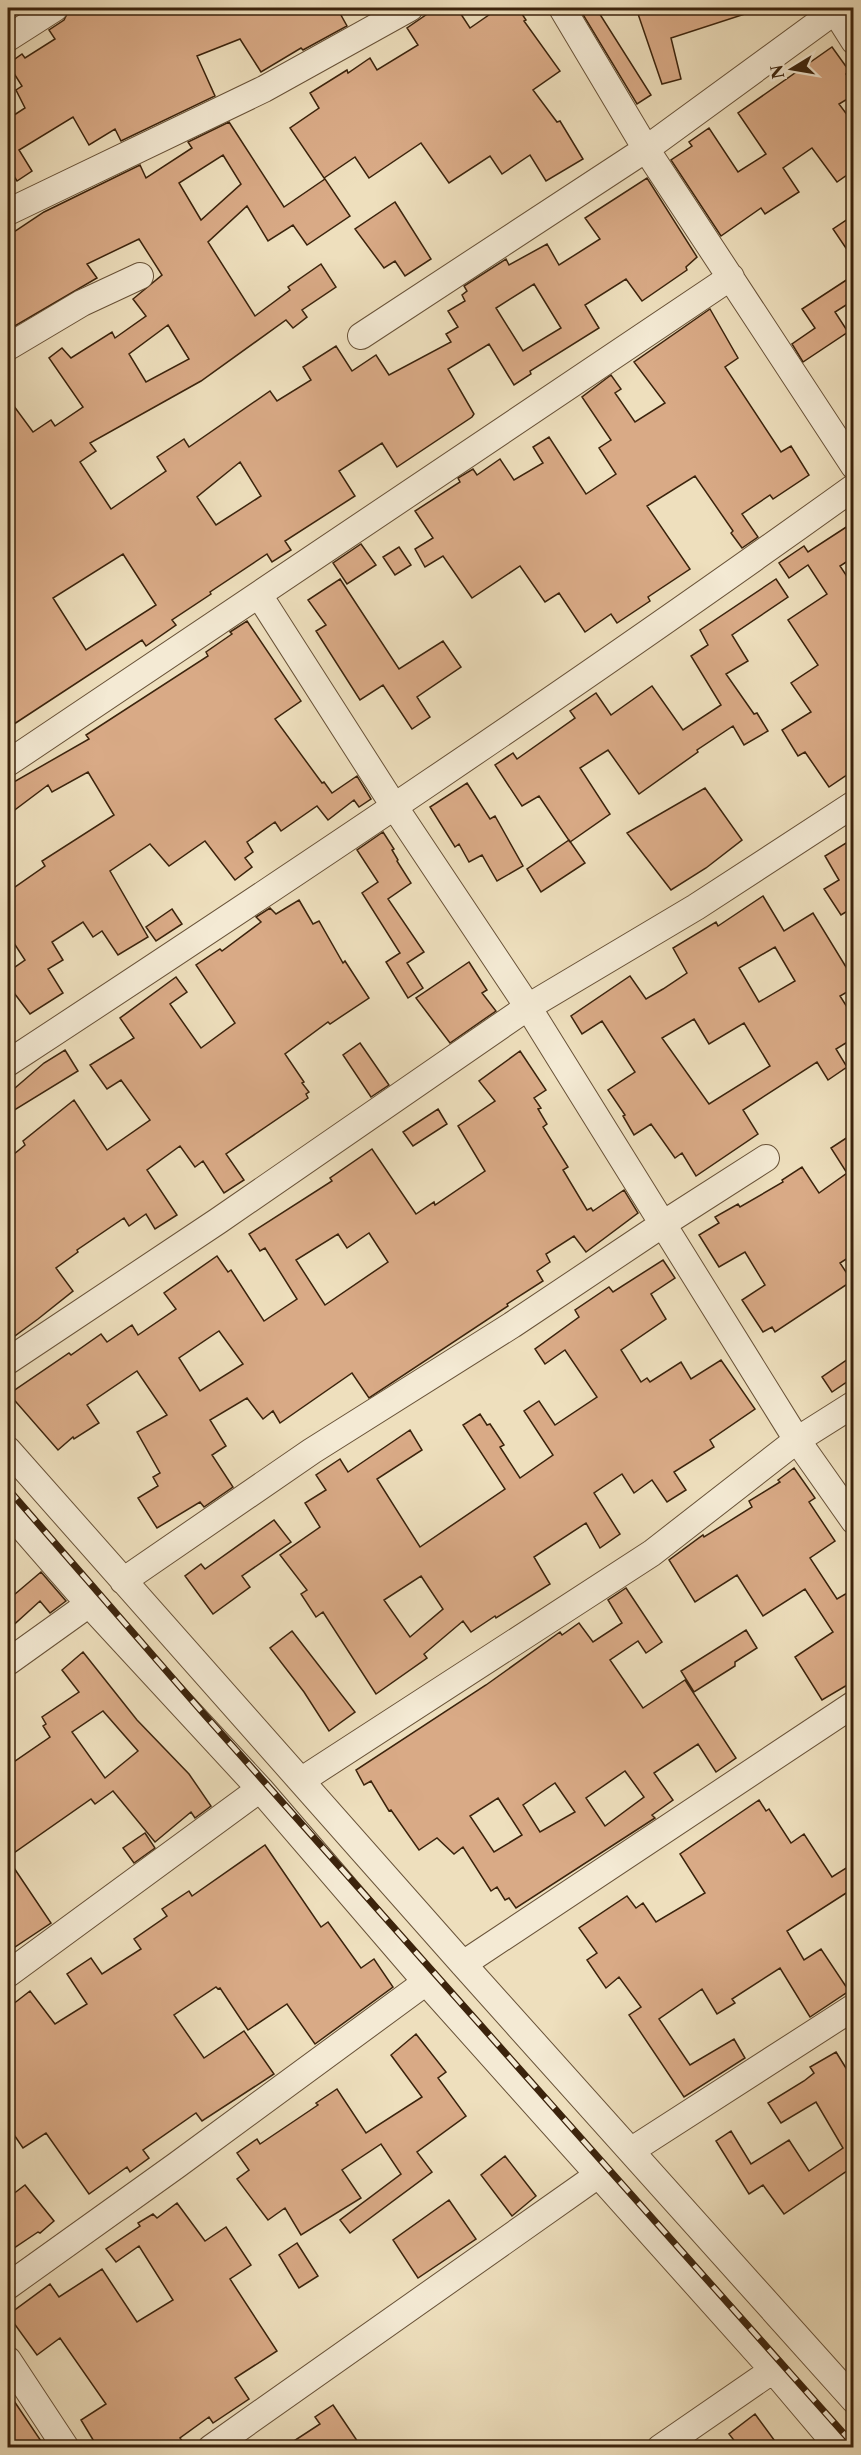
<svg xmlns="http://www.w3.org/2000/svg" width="861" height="2455" viewBox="0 0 861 2455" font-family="'Libre Caslon Text',serif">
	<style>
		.building { fill: #d9aa86; stroke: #3b230c; stroke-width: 1.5; fill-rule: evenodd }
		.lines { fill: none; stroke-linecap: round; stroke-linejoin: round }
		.minor-casing { stroke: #685238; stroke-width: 28 }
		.minor { stroke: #f4ead4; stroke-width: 26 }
		.rail-casing { stroke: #3b230c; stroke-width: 7 }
		.rail { stroke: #f4ead4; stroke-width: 4.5; stroke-dasharray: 14; stroke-linecap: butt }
	</style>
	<rect width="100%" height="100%" fill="#eedfbd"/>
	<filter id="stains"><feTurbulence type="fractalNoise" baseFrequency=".00333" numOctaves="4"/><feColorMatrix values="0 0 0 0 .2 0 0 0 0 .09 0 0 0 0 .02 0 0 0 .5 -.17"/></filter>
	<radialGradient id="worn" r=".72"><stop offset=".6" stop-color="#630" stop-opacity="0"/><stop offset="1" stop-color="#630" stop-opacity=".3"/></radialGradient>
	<path class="building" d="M70,8H337L347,26L303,50L301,48L261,72L240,39L197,56L215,96L121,141L115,129L89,145L73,117L19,150L32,171L17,181L8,167V119L25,108L16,90L22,86L8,64L22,54L25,58L55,39L49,30L64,20Z
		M436,8H457L470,28L499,8H518L526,20L524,21L560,71L533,90L557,122L560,121L583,159L546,181L530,155L502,174L490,156L449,183L421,143L369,178L355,157L324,178L290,128L319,108L310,93L347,70L348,73L370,58L377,70L418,45L407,28Z
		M579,8H596L651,95L637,104Z
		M636,8H674L676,14L701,8H747L748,13L671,38L681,79L662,84Z
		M832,47L850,72L846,74L854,86V95L839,104L854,124V170L837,182L812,148L783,168L799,192L765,214L761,208L721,236L671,160L692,146L689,142L709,128L738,172L766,154L738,113Z
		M229,122L284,207L325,179L350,216L307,245L293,225L268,241L247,206L208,242L255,316L290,290L288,287L321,264L336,287L302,310L307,317L293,328L286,320L201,381L90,443L96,451L80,462L111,509L166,471L157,457L184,439L189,447L270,391L277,401L311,380L303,367L336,346L352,371L376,355L389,375L451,342L446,334L458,327L448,311L465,301L462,295L467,291L464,286L506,259L509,265L547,244L559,265L600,239L585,218L647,178L697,257L686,267L687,270L642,301L626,279L585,305L599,328L530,371L531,374L514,385L489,344L448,369L474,414L472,417L397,467L382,443L339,471L355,496L285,541L291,550L272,562L267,554L210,592L211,594L172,620L176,625L146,646L142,640L8,728V398L33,432L51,420L55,426L83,407L49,358L62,348L71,358L112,332L115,338L146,316L133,299L162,275L139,239L87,264L97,278L8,330V236L44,212L140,165L146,178L192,148L188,142ZM223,155L241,184L201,220L179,183ZM534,284L561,328L523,351L496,308ZM168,325L189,359L146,382L129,354ZM240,462L261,496L216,525L197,497ZM123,554L156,605L86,650L53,598Z
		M395,202L431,259L405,276L395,261L384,268L355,229Z
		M854,215V260L833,229Z
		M854,275V300L835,312L848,332L803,362L792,344L815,328L802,309Z
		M710,309L738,358L725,367L781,452L791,446L809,475L773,499L770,495L742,514L758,537L742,548L731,533L733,531L695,476L647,506L690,569L648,597L650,601L617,623L611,614L585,632L559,593L545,602L520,566L472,598L443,556L425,567L415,549L433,538L415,511L460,482L458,478L473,469L477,475L500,459L514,480L543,463L533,447L549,437L586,494L616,474L599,448L611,440L582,397L611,375L621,389L615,393L635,422L665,403L634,362Z
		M854,522V557L840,566L854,587V770L829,787L805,752L798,756L782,730L811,712L791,683L818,665L788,620L827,594L808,565L789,578L779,563L804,546L808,552Z
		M361,544L376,565L347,584L333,563Z
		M399,547L411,565L395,575L383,557Z
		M340,579L399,669L443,641L461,667L417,697L430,717L412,729L383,685L360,700L316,631L326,625L308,600Z
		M776,579L788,597L732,635L748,661L726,674L754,714L757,713L768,731L744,745L733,726L697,750L698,752L639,794L608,750L580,768L610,814L570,842L539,796L522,806L495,765L513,753L517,759L575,718L570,711L596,693L611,715L652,686L683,730L721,705L691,656L708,645L700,630Z
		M247,621L301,701L275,719L322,783L324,782L332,793L357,776L371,799L359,807L354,800L328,820L317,806L281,831L275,822L247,842L253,852L245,858L252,867L235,880L205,841L169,866L150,844L110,871L148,937L118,955L102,931L93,937L83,922L52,942L63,960L48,969L63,993L30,1014L8,985V972L25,960L8,934V892L45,866L42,861L114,815L88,772L52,792L48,785L8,815V793L14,788L12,783L89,739L86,735L208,656L206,652L232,634L230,632Z
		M467,783L490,819L495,816L523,866L497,881L482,855L469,862L459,844L455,847L430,807Z
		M705,788L742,840L706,868L671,890L627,833Z
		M383,832L394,849L392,850L398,860L397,861L411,883L388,899L424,952L407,963L423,988L408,998L386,962L400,953L362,893L378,882L357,850Z
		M854,838V907L841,915L824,889L839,880L825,856Z
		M569,840L585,863L541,892L527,869Z
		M763,896L784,931L813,913L854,980V988L840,996L854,1018V1038L836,1049L847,1067L828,1080L817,1062L743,1110L758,1134L696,1176L682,1153L675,1158L651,1124L634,1135L623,1116L625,1115L608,1090L635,1072L602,1021L582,1034L571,1016L630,976L646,999L663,989L687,973L673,948L716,922L718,926ZM775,947L795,981L759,1002L739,968ZM694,1019L709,1044L744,1023L770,1066L709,1104L662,1038Z
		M299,900L313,924L319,921L343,963L345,961L369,998L330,1024L328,1022L285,1054L304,1082L302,1083L309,1092L306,1094L308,1098L226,1154L244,1180L224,1193L203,1161L195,1167L180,1146L147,1170L177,1215L155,1229L146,1214L129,1226L124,1218L77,1250L78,1252L56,1268L73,1291L38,1319L8,1341V1159L25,1145L23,1141L74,1100L107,1150L150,1120L121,1080L107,1089L90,1065L134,1038L120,1018L176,977L187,992L170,1004L201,1048L235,1023L196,965L220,949L222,951L261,922L256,917L270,908L276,914Z
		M172,909L182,924L156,941L146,927Z
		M469,962L487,990L482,993L496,1011L450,1043L416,998Z
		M360,1043L389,1085L371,1097L343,1055Z
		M65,1050L78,1071L8,1114V1094L44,1063Z
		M520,1051L546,1090L534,1098L541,1108L538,1109L547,1124L543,1127L568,1167L563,1170L587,1210L591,1208L593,1211L624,1190L638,1213L586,1252L574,1236L546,1254L550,1262L537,1271L543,1281L507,1304L508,1306L369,1398L352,1373L280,1423L273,1411L263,1419L247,1398L210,1420L226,1446L212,1455L233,1487L204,1507L200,1502L157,1528L138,1498L158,1486L153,1477L160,1473L137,1432L167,1415L137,1371L87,1405L99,1423L74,1439L73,1437L58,1450L9,1394L69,1353L71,1355L101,1334L107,1342L132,1325L138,1335L176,1309L164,1293L217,1256L228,1272L231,1270L264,1321L297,1299L265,1248L260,1251L249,1234L332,1181L330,1178L372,1149L416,1214L434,1202L435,1205L485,1171L458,1126L495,1101L479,1081ZM369,1233L388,1262L325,1305L296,1260L338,1234L347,1248ZM219,1331L243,1364L200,1391L179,1358Z
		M438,1109L447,1124L413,1146L403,1132Z
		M854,1133V1254L840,1263L852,1281L775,1332L772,1327L763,1332L742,1300L765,1285L745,1252L719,1267L699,1235L719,1223L715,1217L738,1204L740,1207L783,1182L782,1180L802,1167L819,1193L847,1173L831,1148Z
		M663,1260L675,1278L651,1294L666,1319L621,1350L641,1382L647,1378L650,1382L681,1362L691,1379L721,1360L755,1409L710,1440L714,1447L674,1472L686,1490L667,1502L652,1480L634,1493L622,1474L594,1493L620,1534L600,1548L586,1523L534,1557L550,1584L496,1618L495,1616L471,1632L463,1621L424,1654L427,1658L376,1694L323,1612L316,1617L301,1594L307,1590L280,1555L320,1527L305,1503L326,1490L316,1475L340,1459L348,1472L410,1430L422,1450L377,1479L420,1547L505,1489L463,1425L480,1414L487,1425L490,1424L504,1445L500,1447L520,1478L553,1455L524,1411L539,1401L555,1425L597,1397L565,1350L545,1364L535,1349L579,1317L575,1310L609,1287L613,1292ZM421,1576L443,1609L410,1637L384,1600Z
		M854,1355V1377L832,1392L822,1377Z
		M794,1468L815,1498L809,1502L835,1541L810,1558L837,1599L854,1589V1681L822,1700L795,1657L833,1632L805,1589L763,1616L737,1575L695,1602L669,1560L703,1535L704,1537L752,1507L749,1501L780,1482L778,1480Z
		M274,1520L291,1542L242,1576L250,1587L213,1614L185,1576L201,1564L205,1569Z
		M41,1572L66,1601L50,1613L40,1601L8,1630V1600Z
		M626,1588L662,1642L646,1653L638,1641L610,1660L643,1708L685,1680L736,1758L716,1772L698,1744L654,1773L673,1800L652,1815L655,1818L516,1908L509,1898L505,1900L497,1887L491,1891L463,1847L454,1854L437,1838L419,1850L391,1810L389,1811L371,1781L364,1785L356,1770L486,1685L560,1632L562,1635L579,1623L593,1642L622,1623L608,1600ZM625,1771L644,1797L605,1826L586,1798ZM555,1783L575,1812L540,1832L523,1805ZM498,1798L522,1835L494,1852L470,1816Z
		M746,1630L757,1648L735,1662V1666L694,1692L681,1671Z
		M292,1631L355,1712L329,1731L304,1692L270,1648Z
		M83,1652L137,1720L189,1774L211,1806L195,1818L191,1812L155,1842L113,1791L95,1804L91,1799L8,1857V1766L50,1737L43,1726L46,1724L42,1717L79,1692L62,1670ZM103,1711L138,1751L105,1778L72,1732Z
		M759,1800L766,1811L769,1809L791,1843L804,1834L832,1877L854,1863V1888L787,1931L804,1960L821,1949L849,1991L810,2017L780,1968L732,1999L735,2003L717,2014L702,1989L659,2019L690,2065L734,2039L745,2058L684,2097L629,2015L641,2007L619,1977L606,1988L587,1960L597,1953L579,1928L627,1896L636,1908L643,1903L656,1922L705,1893L680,1854Z
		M145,1833L155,1848L134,1863L123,1848Z
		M265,1845L321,1927L328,1922L361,1968L374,1959L393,1987L315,2044L287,2004L248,2030L220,1988L218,1989L216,1987L174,2015L204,2058L244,2031L274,2074L202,2121L196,2113L143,2150L149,2158L130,2172L127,2167L89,2194L46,2133L23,2148L8,2126V2008L30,1991L55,2024L87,2004L67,1974L91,1958L102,1974L141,1949L134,1939L167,1916L162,1909L189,1891L192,1896Z
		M8,1859L51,1923L15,1947L8,1937Z
		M416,2034L446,2072L438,2078L466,2116L417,2152L432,2172L350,2233L340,2220L401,2174L381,2144L342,2170L361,2198L301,2235L285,2208L268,2220L237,2179L249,2170L237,2153L257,2139L260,2144L318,2105L316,2103L337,2089L366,2133L422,2097L391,2055Z
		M836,2052L854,2081V2166L784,2214L763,2185L749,2194L716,2141L731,2131L751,2164L789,2140L809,2171L843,2148L816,2102L781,2123L768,2103L804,2081L814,2073L810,2067Z
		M505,2156L536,2196L512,2216L481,2175Z
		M25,2185L54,2221L40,2233L38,2232L8,2252V2198Z
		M449,2200L476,2239L418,2278L393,2240Z
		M177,2203L205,2241L226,2227L251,2265L230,2279L277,2351L235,2378L249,2399L213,2423L209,2417L180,2438L187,2448H98L81,2420L106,2404L60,2338L37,2355L8,2315L50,2284L59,2297L102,2269L137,2322L173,2300L139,2246L116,2262L106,2249L140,2226L138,2223L153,2214L157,2218Z
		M297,2243L318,2276L299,2288L279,2255Z
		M8,2392L41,2441L32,2448H8Z
		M333,2405L362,2448H283L320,2424L315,2417Z
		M755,2414L780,2448H740L729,2434Z"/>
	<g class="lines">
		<defs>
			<path id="minor" d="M562,8L646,149L854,466
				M835,11L854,41
				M8,38L55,8
				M8,212L264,89L410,8
				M361,336L646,149L839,8
				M8,347L82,303L140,276
				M259,595L394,806L528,1007L797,1440L854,1521
				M8,763L731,277
				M8,1063C293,876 576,687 854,487
				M8,1361L218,1221L528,1007L696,907L854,804
				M8,1450L463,1964L854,2400
				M8,1511L89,1604L260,1789L426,1982L773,2370L839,2448
				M123,1581L312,1451L512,1325L663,1224L766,1158
				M8,1662L89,1604
				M302,1780L652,1553L797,1440L854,1404
				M463,1964L854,1704
				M8,1974L260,1789
				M632,2150L854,2007
				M8,2286L177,2165L426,1982
				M8,2360L66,2448
				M211,2448L598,2175
				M660,2448L773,2370"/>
		</defs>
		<use href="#minor" class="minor-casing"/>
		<use href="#minor" class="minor"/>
		<defs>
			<path id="rail" d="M8,1489L203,1713L854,2445"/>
		</defs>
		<use href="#rail" class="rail-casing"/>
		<use href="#rail" class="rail"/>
	</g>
	<rect width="861" height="2455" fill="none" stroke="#eedfbd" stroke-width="30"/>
	<rect x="9" y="9" width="843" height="2437" fill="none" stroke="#3b230c" stroke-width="3"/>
	<rect x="15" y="15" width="831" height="2425" fill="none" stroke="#3b230c" stroke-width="1.5"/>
	<g transform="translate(792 69) rotate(259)" stroke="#f4ead4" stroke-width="4.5" paint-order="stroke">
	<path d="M0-4.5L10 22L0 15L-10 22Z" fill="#3b230c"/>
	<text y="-9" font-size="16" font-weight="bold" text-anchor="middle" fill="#3b230c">N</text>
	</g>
	<rect width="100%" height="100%" filter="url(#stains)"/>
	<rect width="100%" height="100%" fill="url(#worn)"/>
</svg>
